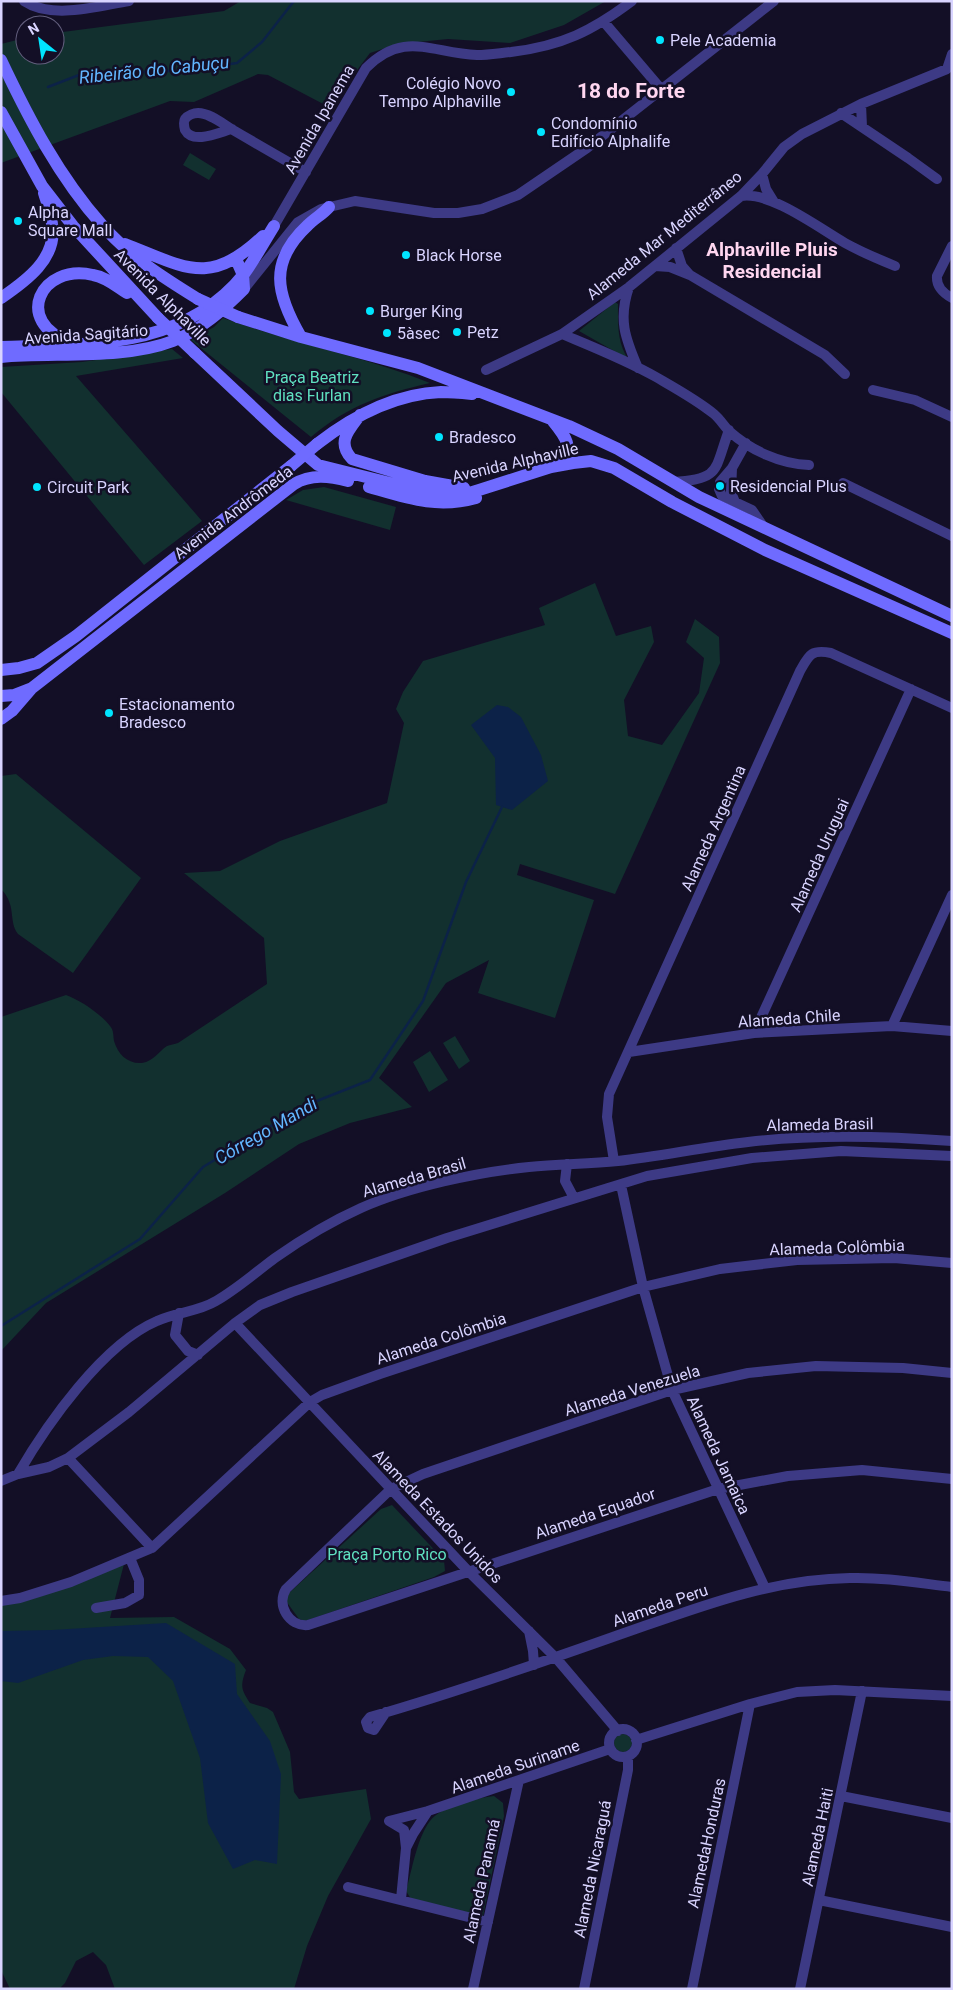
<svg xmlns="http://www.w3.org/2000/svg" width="953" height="1990" viewBox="0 0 953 1990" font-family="Roboto,sans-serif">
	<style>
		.green { fill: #12302f }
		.water { fill: #0c2248 }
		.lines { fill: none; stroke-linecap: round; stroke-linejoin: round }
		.stream { stroke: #0c2248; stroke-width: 2.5 }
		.street { stroke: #3d3a85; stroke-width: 10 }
		.secondary { stroke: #6f6bff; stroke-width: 12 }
		.secondary-bridge { stroke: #6f6bff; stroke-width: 12 }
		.poi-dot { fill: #00e5ff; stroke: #130f26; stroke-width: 2 }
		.labels { text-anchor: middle; stroke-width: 5; stroke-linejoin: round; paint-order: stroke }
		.poi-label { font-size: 16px; fill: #d9d4ff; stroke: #130f26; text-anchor: start }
		.street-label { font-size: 16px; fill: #d9d4ff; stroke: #130f26 }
		.park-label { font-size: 16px; fill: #5fe0c0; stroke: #130f26 }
		.water-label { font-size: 18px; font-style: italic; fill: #62b6ff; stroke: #130f26 }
		.quarter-label { font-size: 19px; font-weight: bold; fill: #ffd6f0; stroke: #130f26 }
		.district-label { font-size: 21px; font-weight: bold; fill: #ffd6f0; stroke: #130f26 }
	</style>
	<rect width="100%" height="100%" fill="#130f26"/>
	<path class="green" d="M241,1H606L564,25L510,43L448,39L398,44L370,53L329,107L268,75L258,74L194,102L170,101L1,163V44L25,38V55H55V33L224,11Z
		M190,153L216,169L209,180L183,165Z
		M615,302L618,304C618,324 617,342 628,359L579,331Z
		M223,318C292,343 363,356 430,383C383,394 349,405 311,437L191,340L214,327Z
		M172,349L183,358L76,376L202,521L144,565L1,392V367L82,362Z
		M324,487L396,507L390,530L286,500L303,490Z
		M595,583L616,636L651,626L654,642L624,700L628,736L662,745L699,693L704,658L686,642L695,619L719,637L720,663L615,894L520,864L517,875L594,900L555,1018L478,993L489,960L446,983L379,1078L412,1107L350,1123L299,1144L225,1193L46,1303L1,1351V1017L66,995C80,1000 101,1014 110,1026C114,1031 113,1035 114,1041C118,1054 127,1064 142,1063C154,1061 158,1052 167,1046C170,1045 175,1044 178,1043L267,984L264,938L184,873L220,871L280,841L387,803L404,723L396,709L403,692L423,661L545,625L539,608Z
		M16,774L141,878L73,973L18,934C8,921 17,905 1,889V776Z
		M455,1036L470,1061L459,1069L443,1043Z
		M430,1051L448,1080L429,1092L413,1062Z
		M392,1505L444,1560L445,1571L434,1577L305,1621L299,1619L286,1601L289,1593L381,1509Z
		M124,1564L110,1618L174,1617L230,1649L246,1670C240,1686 241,1689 250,1703L267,1708L273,1712L290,1752L294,1792L299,1799L366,1789L371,1819L328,1896L307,1946L294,1989H115L106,1965L93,1952L76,1961L65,1983L59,1989H10L1,1970V1605Z
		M614 1743a9 9 0 1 1 18 0a9 9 0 1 1-18 0Z
		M494,1796L503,1803L504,1816L483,1916L411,1899L406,1891C412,1870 417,1838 430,1821C441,1806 477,1798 494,1796Z"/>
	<path class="water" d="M497,705L508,707L521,717L541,755L548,781L512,810L496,805L495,758L471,725Z
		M166,1623L235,1664L237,1694L270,1741L281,1774L277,1864L255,1860L233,1869L208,1823L200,1758L173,1681L148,1657L113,1656L83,1660L18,1683L1,1681V1631L52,1630Z"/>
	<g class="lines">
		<path class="stream" d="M48,87L79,75L190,70L237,63L262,42L294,1
			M1,1326L140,1239L203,1167L304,1106L370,1080L423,1001L466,882L502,807"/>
		<path class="street" d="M24,1C52,20 98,6 129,1
			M604,22L661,89
			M861,104L862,127
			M841,113L908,158L937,179
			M232,129C220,132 193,145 185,130C184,126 183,122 185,119C188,115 194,113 198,113C210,113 223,124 233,130C257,144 281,158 306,172
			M762,174L766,189L774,202
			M741,196C770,191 819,228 845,243C861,252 878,259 895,266
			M274,226L366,68C404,30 431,53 477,55C488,55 500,53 511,52C562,46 592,31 632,1
			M952,246L937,276C936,287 943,293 952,298
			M676,248L682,266L689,274
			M655,266L670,267L690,275L825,355L845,374
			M629,287C618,319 625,338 638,368
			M244,289L298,222L321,209L355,201L434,213H458L482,209L518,195L587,148L774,1
			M562,334C593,347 626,360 656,377C675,388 697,400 714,414C720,419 724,426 729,431C750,450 780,464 809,465
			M486,370L562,334L629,287L741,196L762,174L784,147L802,134L861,104L947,69L952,54
			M873,390L915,400L952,417
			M732,468L731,492L735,502
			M673,482C721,479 714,471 729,430
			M720,482L732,468L746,443
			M843,483L952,536
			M719,489L722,496L752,510L763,526
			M892,1026L952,895
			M754,1033L911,689
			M629,1052L754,1033L892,1026L952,1031
			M614,1161L607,1117L609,1094L800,671C809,655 811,649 831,653L952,708
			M567,1164L565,1181L574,1198
			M621,1185L643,1287L672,1390L765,1588
			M179,1313L175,1335L188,1351L198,1355
			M235,1323L469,1572L556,1658L618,1731
			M952,1373L903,1368L816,1366L748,1373L672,1390L423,1474L391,1489L286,1589C276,1605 289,1627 308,1625L718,1489L788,1476L862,1470L952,1479
			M68,1458L152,1548
			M18,1474C47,1424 103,1344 157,1321C176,1312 198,1312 216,1301C237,1289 256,1272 275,1258C302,1239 332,1221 361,1208C408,1187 478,1172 529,1167C559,1164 588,1164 618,1161C661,1156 704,1147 748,1142C815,1134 885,1136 952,1141
			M1,1481L18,1474L49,1467L68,1458L129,1412L235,1323L260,1305L292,1292L447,1238L647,1176L752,1158L841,1151L952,1156
			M1,1601L20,1598L71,1582L152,1548L310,1402L322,1395L380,1374L643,1287L720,1269L797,1260L894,1258L952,1263
			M96,1608L125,1603L139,1595V1580L130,1558
			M529,1631L533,1651L534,1665
			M386,1712L374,1730L368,1728L366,1722L370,1717C450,1694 531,1666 610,1638C689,1611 765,1579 850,1578C884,1577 918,1583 952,1587
			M609 1743a14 14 0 1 1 28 0a14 14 0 1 1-28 0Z
			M636,1740L750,1704L797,1692L835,1690L952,1696
			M841,1796L952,1818
			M389,1821L428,1811L610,1749
			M389,1821L404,1830L406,1848
			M348,1887L488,1922
			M401,1899L406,1848L413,1834L428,1811
			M819,1900L952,1927
			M473,1989L519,1780
			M584,1989L628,1770V1756
			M692,1989L750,1704
			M800,1989L862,1691"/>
		<path class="secondary" d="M1,60C29,119 59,177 102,225C129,256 164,278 198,299
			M1,112L42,186L73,226L158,318
			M125,244C185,267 209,288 263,236
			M1,298C26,281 58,258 52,224C51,213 47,203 44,193
			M238,317L301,337L418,368L569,426L618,449L699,497L952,616
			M301,337C276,294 268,262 308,225C315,218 323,214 329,207
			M70,342C13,322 40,263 93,275C106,277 116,286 127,293
			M1,347C88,344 183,350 244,274C255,259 264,242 274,226
			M195,353L278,431L318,465L422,491L450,494H466L479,490L551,467L573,463L591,461L614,468L672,502L765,550L952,633
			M1,357C54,352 124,360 173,341C201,330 224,309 244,289L243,275L236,259
			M360,415C349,430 336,442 352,459L425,481L464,488
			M552,420C566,437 578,451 553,466
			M317,444C353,416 394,394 441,392C451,392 462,393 472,394
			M369,487C407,498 437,509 476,498
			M1,670L19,668L37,663L76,636L291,466
			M1,696L14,695L32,688L294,484C311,474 329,476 348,481
			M1,719L12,711L31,689"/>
		<path class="secondary-bridge" d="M198,299L238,317
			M158,318L195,353
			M291,466L317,444"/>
	</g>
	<g class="poi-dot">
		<circle cx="660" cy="40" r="5"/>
		<circle cx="511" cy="92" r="5"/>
		<circle cx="541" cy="132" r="5"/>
		<circle cx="18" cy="221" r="5"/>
		<circle cx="406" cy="255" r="5"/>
		<circle cx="370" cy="311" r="5"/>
		<circle cx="457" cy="332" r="5"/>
		<circle cx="387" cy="333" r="5"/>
		<circle cx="439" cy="437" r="5"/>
		<circle cx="720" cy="486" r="5"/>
		<circle cx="37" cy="487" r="5"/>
		<circle cx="109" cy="713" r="5"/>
	</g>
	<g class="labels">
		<g class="poi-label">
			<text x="670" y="46">Pele Academia</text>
			<text x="501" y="89" text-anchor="end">Colégio Novo<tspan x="501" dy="18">Tempo Alphaville</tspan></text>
			<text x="551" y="129">Condomínio<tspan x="551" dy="18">Edifício Alphalife</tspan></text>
			<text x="28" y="218">Alpha<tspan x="28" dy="18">Square Mall</tspan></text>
			<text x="416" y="261">Black Horse</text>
			<text x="380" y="317">Burger King</text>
			<text x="467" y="338">Petz</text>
			<text x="397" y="339">5àsec</text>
			<text x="449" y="443">Bradesco</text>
			<text x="730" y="492">Residencial Plus</text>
			<text x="47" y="493">Circuit Park</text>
			<text x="119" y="710">Estacionamento<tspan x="119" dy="18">Bradesco</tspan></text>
		</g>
		<g class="street-label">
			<text transform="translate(319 119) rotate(-60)" y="6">Avenida Ipanema</text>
			<text transform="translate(664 235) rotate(-39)" y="6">Alameda Mar Mediterrâneo</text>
			<text transform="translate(163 297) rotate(45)" y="6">Avenida Alphaville</text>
			<text transform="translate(86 334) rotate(-4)" y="6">Avenida Sagitário</text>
			<text transform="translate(515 462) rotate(-13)" y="6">Avenida Alphaville</text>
			<text transform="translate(233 512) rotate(-37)" y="6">Avenida Andrômeda</text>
			<text transform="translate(713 828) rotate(-66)" y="6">Alameda Argentina</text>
			<text transform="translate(819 855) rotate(-66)" y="6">Alameda Uruguai</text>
			<text transform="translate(789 1018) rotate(-4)" y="6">Alameda Chile</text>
			<text transform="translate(820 1124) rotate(-1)" y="6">Alameda Brasil</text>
			<text transform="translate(414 1177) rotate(-16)" y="6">Alameda Brasil</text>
			<text transform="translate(837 1247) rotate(-2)" y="6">Alameda Colômbia</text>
			<text transform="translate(441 1338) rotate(-18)" y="6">Alameda Colômbia</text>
			<text transform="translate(632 1390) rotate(-17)" y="6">Alameda Venezuela</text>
			<text transform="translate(719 1455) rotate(65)" y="6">Alameda Jamaica</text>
			<text transform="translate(595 1513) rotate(-19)" y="6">Alameda Equador</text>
			<text transform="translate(438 1516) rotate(46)" y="6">Alameda Estados Unidos</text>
			<text transform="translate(660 1605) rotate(-19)" y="6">Alameda Peru</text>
			<text transform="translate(515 1766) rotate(-19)" y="6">Alameda Suriname</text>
			<text transform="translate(817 1837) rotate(-78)" y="6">Alameda Haiti</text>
			<text transform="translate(706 1843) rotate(-78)" y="6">AlamedaHonduras</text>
			<text transform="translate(592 1869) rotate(-79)" y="6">Alameda Nicaraguá</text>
			<text transform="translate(481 1881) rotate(-78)" y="6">Alameda Panamá</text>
		</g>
		<g class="park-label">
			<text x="312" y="383">Praça Beatriz<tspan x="312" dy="18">dias Furlan</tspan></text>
			<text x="387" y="1560">Praça Porto Rico</text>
		</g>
		<g class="water-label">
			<text transform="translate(154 70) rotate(-6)" y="6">Ribeirão do Cabuçu</text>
			<text transform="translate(266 1131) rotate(-30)" y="6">Córrego Mandi</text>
		</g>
		<g class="quarter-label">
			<text x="772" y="256">Alphaville Pluis<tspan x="772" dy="22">Residencial</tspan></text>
		</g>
		<g class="district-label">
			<text x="631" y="98">18 do Forte</text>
		</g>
	</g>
	<rect width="953" height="1990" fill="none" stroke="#d9d4ff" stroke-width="5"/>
	<g transform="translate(40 40) rotate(330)"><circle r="24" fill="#130f26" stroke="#625e7d"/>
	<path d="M0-4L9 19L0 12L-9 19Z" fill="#00e5ff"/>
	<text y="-8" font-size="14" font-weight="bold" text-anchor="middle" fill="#d9d4ff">N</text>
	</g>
</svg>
